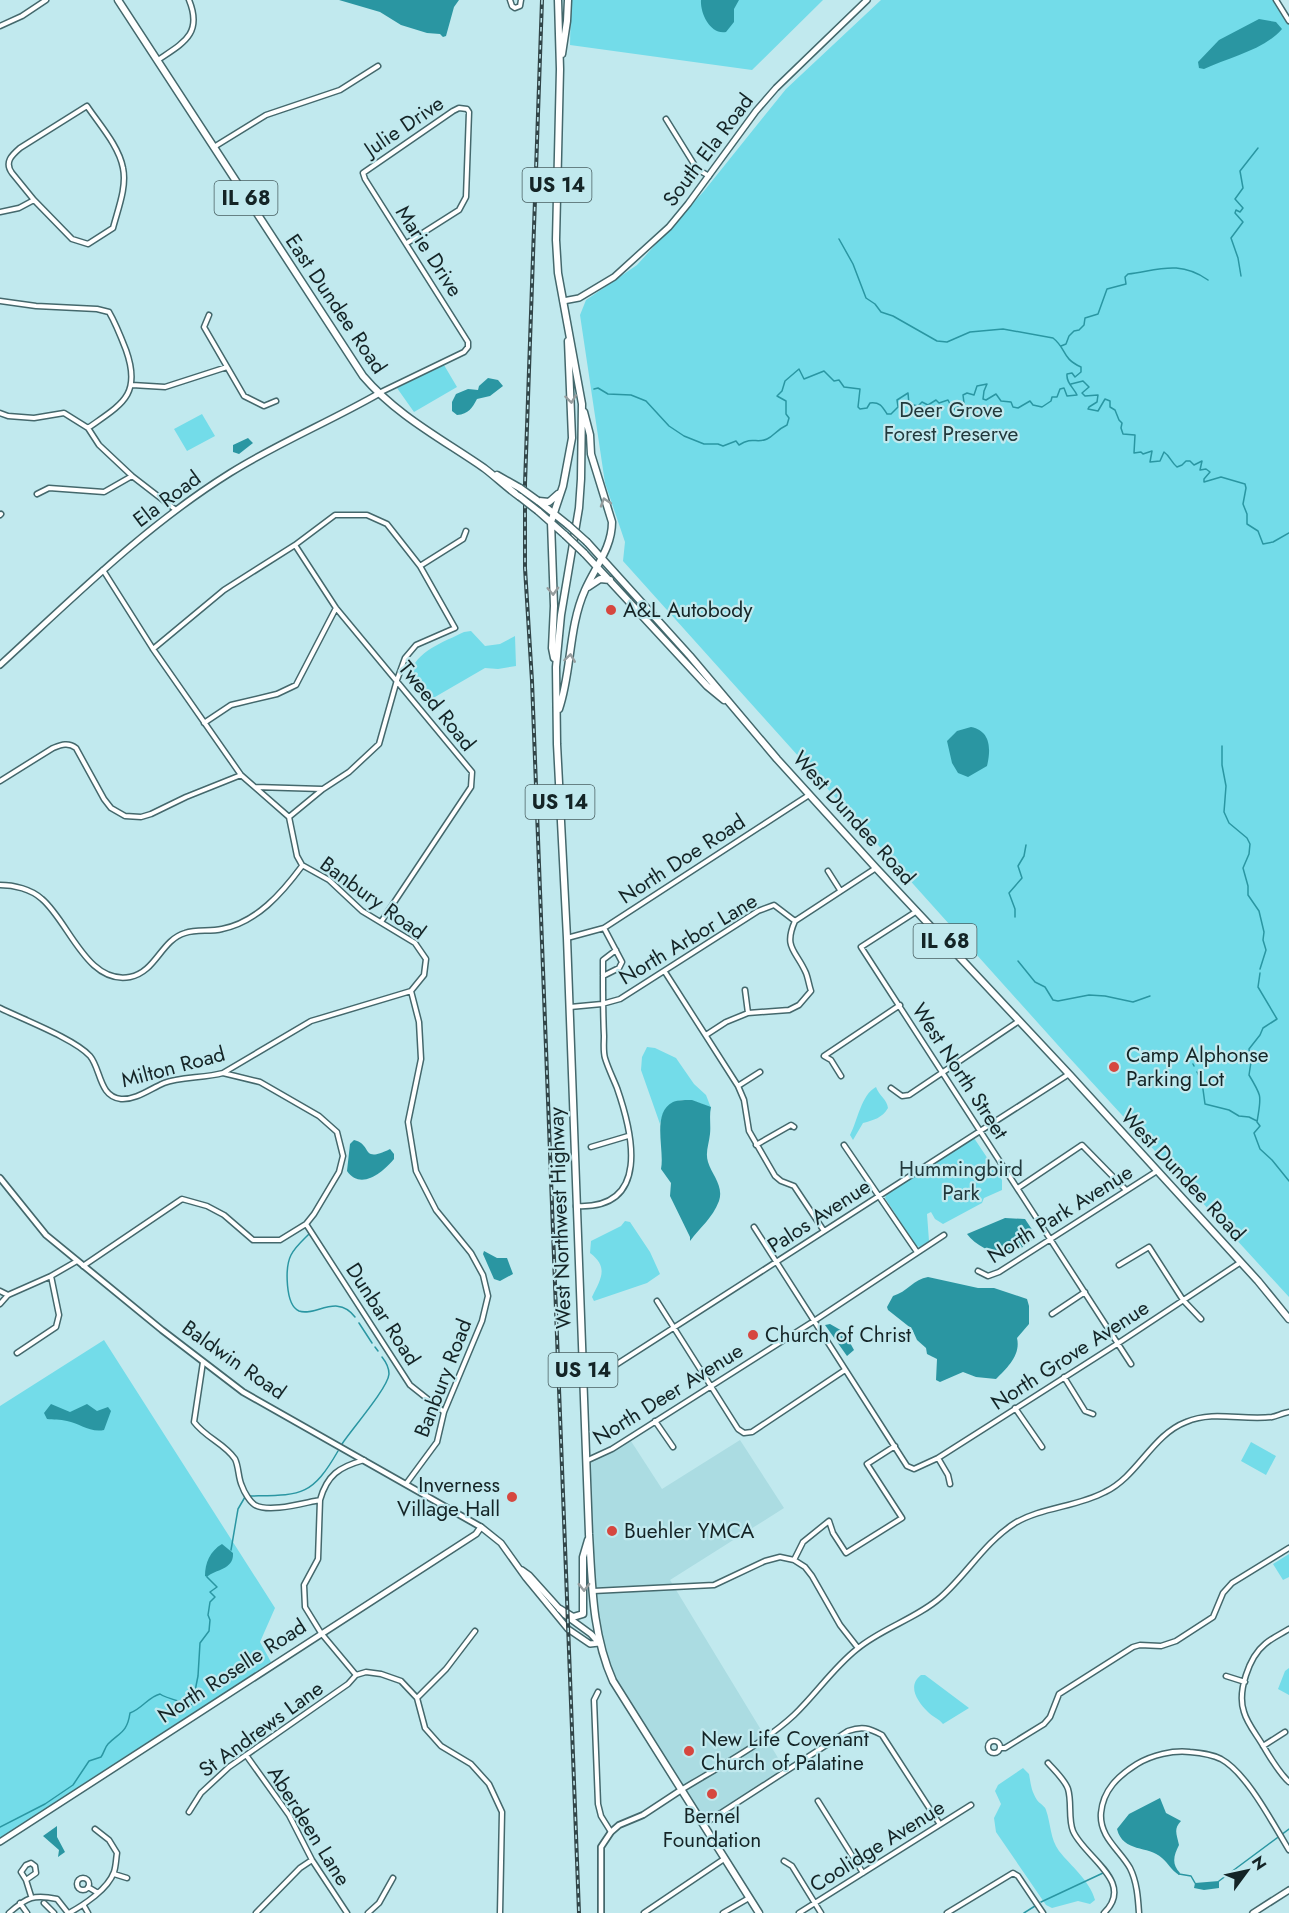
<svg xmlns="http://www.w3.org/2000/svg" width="1289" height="1913" viewBox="0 0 1289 1913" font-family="Jost,sans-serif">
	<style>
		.built { fill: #abdce2 }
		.green { fill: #73dce9 }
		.water { fill: #2a96a2 }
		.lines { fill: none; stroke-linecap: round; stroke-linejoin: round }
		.stream { stroke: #2a96a2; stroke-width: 1.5 }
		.minor-casing { stroke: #44686c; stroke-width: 7 }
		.tertiary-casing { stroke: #44686c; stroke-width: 8 }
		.secondary-casing { stroke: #44686c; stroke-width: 8 }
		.primary-casing { stroke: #44686c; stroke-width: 9 }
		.minor { stroke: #fff; stroke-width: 4 }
		.tertiary { stroke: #fff; stroke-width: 4.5 }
		.secondary { stroke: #fff; stroke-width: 5 }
		.primary { stroke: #fff; stroke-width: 6 }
		.rail-casing { stroke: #314548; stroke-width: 4 }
		.rail { stroke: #c1e9ee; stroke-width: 1.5; stroke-dasharray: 4.5; stroke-linecap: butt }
		.primary-bridge-casing { stroke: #44686c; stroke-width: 9; stroke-linecap: butt }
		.primary-bridge { stroke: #fff; stroke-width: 6 }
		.oneway { stroke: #959c9d }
		.poi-dot { fill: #d6473f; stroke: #c1e9ee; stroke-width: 2 }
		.labels { text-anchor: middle; stroke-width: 4.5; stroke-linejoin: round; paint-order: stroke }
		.shield { fill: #c1e9ee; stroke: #485f62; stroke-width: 1.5 }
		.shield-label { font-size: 20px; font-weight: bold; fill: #142426 }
		.street-label { font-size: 21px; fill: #142426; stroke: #c1e9ee }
		.park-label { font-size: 21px; fill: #22393c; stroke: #c1e9ee }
		.poi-label { font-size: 21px; fill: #142426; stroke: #c1e9ee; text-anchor: start }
	</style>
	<rect width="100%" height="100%" fill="#c1e9ee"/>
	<path class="built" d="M629,1438L662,1489L740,1440L784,1508L670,1580L786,1771L703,1825L613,1681L596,1627L588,1460Z"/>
	<path class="green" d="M571,0H823L752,70L570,45Z
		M881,0H1275L1289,22V1297L1065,1053L623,561L625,542L605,483L580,315L586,300L637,265L704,191L786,89Z
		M444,365L457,387L414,412L397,388Z
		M202,414L215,436L187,451L174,429Z
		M471,631L485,646L500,644L515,636L516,666L498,669L485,668L435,697L425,699L417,689L410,675C415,651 444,642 464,632Z
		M647,1047L655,1048L676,1058L694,1084L706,1095L711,1108C697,1101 677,1094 665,1110C663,1113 661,1120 660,1124L641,1070L642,1057Z
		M876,1087C879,1096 887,1099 888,1108C882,1118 874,1120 863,1123L853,1140L850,1135C858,1120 861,1095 876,1087Z
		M974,1138L1002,1180V1190L984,1198L982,1203L943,1224L935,1219L931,1212L927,1214L929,1241L920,1247L916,1246L885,1198L887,1193Z
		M625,1221L630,1222L650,1252L660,1274L647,1283L594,1301L592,1297C601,1279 609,1267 590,1253L591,1241L621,1226Z
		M104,1340L275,1608L260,1642L271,1662L0,1838V1406Z
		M1251,1442L1276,1456L1266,1475L1241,1461Z
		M1289,1554V1577L1283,1580L1273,1564Z
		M1289,1668V1695L1278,1689L1285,1671Z
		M921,1675H925L969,1708L943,1724C938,1718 933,1717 928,1712C917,1701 907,1686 921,1675Z
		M1023,1768L1029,1774C1031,1785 1031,1790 1037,1800C1040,1804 1045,1806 1046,1810C1051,1824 1050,1839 1059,1851C1071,1866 1090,1881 1095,1900L1090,1904L1078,1901L1052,1908L1046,1905L996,1832L994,1818L1001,1804L995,1791L998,1785Z"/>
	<path class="water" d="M339,0H459L454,7L446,36L443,37L440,34L427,33L401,25L380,12Z
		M701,0H739L734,9V22L726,32C710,35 700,13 701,0Z
		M1259,19L1276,22L1282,29C1264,50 1229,57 1204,69L1199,68L1198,62L1219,40Z
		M488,378L498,380L503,386L490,396L477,399C472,408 469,414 457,415L452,411V402L456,394L468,389L478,390L479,386Z
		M248,438L253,443L239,454L233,452V445Z
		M971,727C991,731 991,749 987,766L968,777L958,773L952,763L947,741L957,731Z
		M692,1100L711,1107C709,1116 711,1125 710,1134C709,1144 705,1152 708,1162C712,1175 724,1186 719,1201C712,1219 701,1226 690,1241V1237L670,1196L671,1183L661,1169C665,1150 651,1113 673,1102C678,1100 687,1100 692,1100Z
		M354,1140C373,1144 360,1164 390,1149L394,1154V1159C383,1172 361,1191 347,1171L350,1144Z
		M1005,1218L1025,1219L1035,1234V1238L1023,1247L1005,1255C992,1253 975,1245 967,1234Z
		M484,1251L497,1258H507L513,1274L500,1281L494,1279L483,1254Z
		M928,1277L978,1288H994L1027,1299L1029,1306V1324L1017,1338C1021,1355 1007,1368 996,1379L976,1377L963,1372L940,1382L936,1380L937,1359L927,1354L926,1348L917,1340L912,1329L888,1310L887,1307L893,1296C907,1292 914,1279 928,1277Z
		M830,1324L844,1332L854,1350L847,1356L825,1325Z
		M51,1404L70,1412L87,1404L97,1411L108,1407L111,1411L104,1430C90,1433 79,1423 67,1421C60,1419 53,1420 47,1419L44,1413Z
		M222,1544L233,1553C234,1570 216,1569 207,1577L205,1576C205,1563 210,1551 222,1544Z
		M1160,1798L1166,1813L1181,1821C1173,1829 1177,1835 1179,1845C1174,1855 1171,1864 1180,1873L1179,1875C1171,1870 1168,1863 1162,1858C1148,1845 1123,1853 1117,1829L1129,1814Z
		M57,1826V1837L65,1852L58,1857L59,1850L43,1836Z
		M1219,1881V1888L1204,1890L1194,1888L1195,1883Z"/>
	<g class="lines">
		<path class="stream" d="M1241,276L1238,258L1231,238L1243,222L1235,213L1236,210L1240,212L1243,208L1235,199L1243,188L1240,171L1258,148
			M1061,346L1066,344L1069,336L1074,331L1079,330L1084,325L1085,318L1098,314L1107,289L1126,284L1125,277L1128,274C1159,270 1179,260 1208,280
			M1071,384L1083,381L1089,387L1082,393L1085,396L1098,395L1097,402L1089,407L1088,409L1098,411L1105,399L1110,401V407L1115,410L1119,420L1122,423L1121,428L1123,434L1135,435L1134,453L1141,452L1143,454L1152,451L1150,462L1160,461L1164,452C1170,456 1171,462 1177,467L1182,465L1186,461H1190L1194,465L1202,461L1200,470L1206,469L1210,472L1204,479V482L1221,477L1245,484L1246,488L1243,504L1247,514V524L1258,531L1263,544L1273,542L1289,533
			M594,389L598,388L608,394L631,395L646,401L669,426L684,436L704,444H718L723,446L736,441L739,445C753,436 756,444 767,439C774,436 776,430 787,425L789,418L786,414V401L777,396L782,391L785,381L799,369L804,379L824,371L834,381L839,380L844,387L860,389L858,407L860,409L867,408L870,403C880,402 882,406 887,414H891L898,407L897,400L908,393L909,404L918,406L922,402L928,405L936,400L939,403L948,400L953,410L964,403L963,395L967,393L974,395L977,386L987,384L984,391L983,399L986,400L996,394L1001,401L1011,402L1013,407L1018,408L1030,401L1033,405L1042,407L1051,401L1052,397H1057L1060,389L1064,388L1067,396L1077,395C1074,388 1066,383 1067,374L1072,373L1075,377L1081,372V367C1061,358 1067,349 1053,338L1003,329L970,332L947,342L937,341L893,316L881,312L875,304L866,298L853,264L839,239
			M1222,746V765L1226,786L1224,812L1229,823L1247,838L1250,844L1249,854L1243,868L1248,886V895L1259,911L1264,932L1263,940L1266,950L1260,969
			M1015,917V909L1009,893L1022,878L1018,866L1024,856L1026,845
			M1018,961L1035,982L1045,987L1053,1000L1058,1001L1089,995L1105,996L1133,1002L1150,996
			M1260,973L1258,987L1277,1019L1263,1028L1260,1035L1249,1049L1251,1062L1249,1075C1263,1098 1261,1096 1257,1122L1260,1126L1254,1133L1260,1149L1272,1160L1289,1181
			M1193,1064L1194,1066
			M1197,1072L1202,1082L1205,1104L1229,1110L1239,1116L1249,1117L1257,1121
			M309,1234C302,1241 295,1247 291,1255C285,1267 285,1305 299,1311C315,1317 337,1293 355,1317
			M359,1323L372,1343
			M375,1347L378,1351
			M342,1444C351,1430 388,1388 389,1374C389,1367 386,1362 382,1357
			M249,1496C300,1495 311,1498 338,1451
			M231,1550L238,1509L245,1497
			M0,1827L45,1804L73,1785L89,1761L101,1757C104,1753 105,1747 108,1744C120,1732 127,1733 130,1713C142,1709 148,1697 160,1694C165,1698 183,1702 191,1705L195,1703V1691L198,1676L200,1643L209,1631L210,1620L208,1615L210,1602L215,1597L210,1592L217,1587L207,1577
			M1179,1874L1191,1876L1195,1883
			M1219,1881L1289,1829
			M1041,1902L1103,1873
			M1024,1913L1035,1906"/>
		<defs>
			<path id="minor" d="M510,0L512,6L515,8L520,6L521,0
				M1276,0L1289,21
				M0,26L22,16L46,0
				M158,60C183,43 203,34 189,0
				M87,106C99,124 119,146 123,168C127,187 118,209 113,228L88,244L72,239L34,200L12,173C4,162 12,155 20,148Z
				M666,119L697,169L709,176
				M214,147L266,115L340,90L378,66
				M0,212L19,208L34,200
				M0,301L36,306L97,309L109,312C116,324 121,337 126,350C142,395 122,404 88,428
				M209,315L204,327L244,396L264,406L276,401
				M132,385L165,387L227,367
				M379,393L464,352L468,347V342L365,179L363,173L453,111L459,108L467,109L469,112L466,197L459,210L407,243
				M0,413L8,416L34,418L64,413L88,428L99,445L132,476L176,510
				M37,494L49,488L104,492L132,476
				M0,515L1,514
				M295,545L336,608L472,772L471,787L381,922
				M420,566L463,539L466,531
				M103,570L153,649L241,775L289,817L297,856L302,865L329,880L362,911L415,943L426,959L424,975L411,991L419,1022L421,1059L408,1122L416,1171L436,1210L471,1253L483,1275L488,1296L482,1321L444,1412L437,1442L406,1484
				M153,649L224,590L295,545L335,515H367L387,524L420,566L455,628L416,645L405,658L397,680L379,744L349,772L323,789L289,817
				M204,723L231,705L277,694L296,685L336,608
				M0,781L53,748C61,745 68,742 76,748L104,799L111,808L125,816L141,817L151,814L186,797L241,775
				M255,787L322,789
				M828,871L840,890
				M0,885C14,885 31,889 42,899C69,922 87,985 130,977C156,972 161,940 185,933C197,929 210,932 222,929C257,922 282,893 302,866
				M917,911L861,947L1131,1364
				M567,938L604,928L809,795
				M665,972L738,1086L744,1100L749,1131L775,1176L781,1181L794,1186L824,1231
				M603,975V960L616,950
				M745,990L748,1013
				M570,1007L602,1004L620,999L758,911L774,905L795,921L876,868
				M0,1008C22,1019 75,1039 90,1056C101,1069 99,1097 121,1099C136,1100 150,1089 164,1083C179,1077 205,1078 223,1073L311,1021L411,991
				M706,1035L726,1022L748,1013L789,1010L799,1005L811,991C809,985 808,978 806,973C796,950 783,948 795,921
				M841,1076L831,1060L824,1056L900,1005
				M738,1086L760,1072
				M891,1088L902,1096L909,1095L1019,1021
				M756,1145L791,1125L794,1127
				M844,1145L917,1252
				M591,1147L628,1136
				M1018,1188L1082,1145L1126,1190
				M576,1206C651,1210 633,1134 617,1088C613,1078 608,1068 605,1058C603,1051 604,1043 604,1036C603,1016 603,996 603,976L619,968L622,962L604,928
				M306,1224L410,1385L444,1412
				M754,1227L907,1466L914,1469L938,1458L1117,1344L1241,1262
				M1119,1265L1149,1247L1183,1300L1201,1319
				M83,1266L182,1199L207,1206L224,1215L253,1240H280L306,1224L314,1214L339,1172L343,1156L337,1132L319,1116L260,1082L223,1073
				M978,1271L988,1276L999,1272L1157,1171
				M0,1291L8,1295
				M657,1301L738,1429L744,1433L752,1432L845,1370
				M0,1304L8,1295L51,1276L77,1261
				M1052,1314L1085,1292
				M17,1353L56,1327L59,1315L51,1276
				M203,1362L194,1422C206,1438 224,1443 235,1459C239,1467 238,1478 242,1486C244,1492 250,1502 255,1505C270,1513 303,1503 320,1500
				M1064,1377L1085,1411L1093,1414
				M584,1382L590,1381L614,1366L1069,1074
				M1015,1408L1042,1447
				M655,1421L673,1447
				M938,1458L948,1475L950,1484
				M364,1460C339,1467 327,1475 320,1500L318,1559L304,1585L305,1607L321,1633L356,1675L366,1672L381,1674L401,1681L417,1698L425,1728L441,1746L471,1764L489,1784L502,1812L500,1913
				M588,1460L612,1449L814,1321L944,1235
				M794,1560L803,1542L829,1521L833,1533L846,1553L902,1518L867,1464L895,1446
				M593,1591L714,1585L765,1561L780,1557L794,1560L805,1567L812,1576L840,1625L858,1648
				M1289,1629C1281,1634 1272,1638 1265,1644C1249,1657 1237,1692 1244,1712C1247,1723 1256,1734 1262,1744C1270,1757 1278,1772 1289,1782
				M1226,1676L1245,1682
				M598,1692L594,1700L598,1804L601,1816L611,1832
				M417,1698L446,1669L475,1631
				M988 1747a6 6 0 1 1 12 0a6 6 0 1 1-12 0Z
				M1263,1746L1285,1732
				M1000,1748H1005L1044,1724L1050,1717L1059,1694L1133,1647L1140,1645L1161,1646L1176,1641L1213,1617L1223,1593L1232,1583L1289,1548
				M246,1755L289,1815L312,1860L347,1913
				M1048,1763C1054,1770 1065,1780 1068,1789C1072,1802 1068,1819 1073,1831C1084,1857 1136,1882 1104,1913
				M681,1790C717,1768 764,1743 794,1715C816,1694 833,1668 857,1649C882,1628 916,1619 941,1597C967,1574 985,1542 1015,1523C1042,1507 1077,1507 1105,1492C1138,1476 1152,1435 1186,1422C1214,1410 1243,1421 1272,1417C1277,1416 1283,1413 1289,1412
				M818,1801L863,1873
				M189,1812L201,1793L229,1767L348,1684L356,1675
				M704,1824L848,1731C862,1726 869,1728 882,1735L939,1823
				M784,1861L792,1866L821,1913
				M114,1874L127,1878
				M77 1884a6 6 0 1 1 12 0a6 6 0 1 1-12 0Z
				M26,1880L36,1873L35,1866L31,1863L26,1865L21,1872L26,1880L31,1896
				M88,1887L98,1893
				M20,1903L27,1913
				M44,1903L54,1913
				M84,1906L88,1913
				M9,1913C27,1897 34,1894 57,1899L68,1913
				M69,1913C84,1905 108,1889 114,1872C116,1866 116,1859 117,1853L109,1840L95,1829
				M256,1913L300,1868L312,1860
				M368,1913L379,1903L393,1878
				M644,1913L724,1859
				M723,1913L749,1898
				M799,1913L971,1805
				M947,1913L1013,1873L1018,1876L1043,1913
				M1139,1913C1138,1898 1137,1882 1130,1868C1120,1850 1099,1837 1101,1813C1103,1790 1118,1776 1137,1764C1152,1755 1173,1750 1190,1752C1201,1753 1211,1754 1221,1759C1247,1773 1273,1824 1289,1850"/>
			<path id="tertiary" d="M0,1178L46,1235L162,1330L243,1392L481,1527
				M601,1913V1847L611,1832L619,1825L643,1815L681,1790"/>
			<path id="secondary" d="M563,301L579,298L614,277L669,227L688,204L756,111L776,88L867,0
				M0,665C73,598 145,526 230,473C278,443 329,422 378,394
				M522,1570L529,1575L565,1615L591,1634L599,1643
				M0,1842L476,1534L481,1527L501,1543L526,1578L568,1629L590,1644L599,1643
				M1253,1913L1289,1890"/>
			<path id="primary" d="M118,0L363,376C396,415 442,439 484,468C496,477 507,488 520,497
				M558,0L560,69L556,240L558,273L582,404L581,479L579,508L561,615L556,667L557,744L567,938L589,1534C592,1584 592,1634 613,1681L759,1913
				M562,54L567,21L568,0
				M497,475L520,488
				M538,501L568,525
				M539,501L549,502L558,494
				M538,511L565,535
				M587,542L690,656L777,759L876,868L1069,1074L1258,1281L1289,1319
				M584,553L707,686L724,700
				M588,587L600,579L610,580
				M554,658L552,648L554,606L551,522L563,486L572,438L568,341
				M559,709C572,671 568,628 585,590C595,567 612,548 612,522L591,454L590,435L584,412
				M560,1609L573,1617L583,1614V1557L588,1540"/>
		</defs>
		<use href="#minor" class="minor-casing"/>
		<use href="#tertiary" class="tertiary-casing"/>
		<use href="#secondary" class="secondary-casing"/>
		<use href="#primary" class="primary-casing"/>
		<use href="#minor" class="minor"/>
		<use href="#tertiary" class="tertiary"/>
		<use href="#secondary" class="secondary"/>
		<use href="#primary" class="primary"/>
		<defs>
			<path id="rail" d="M542,0L525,484V568L532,681L579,1913"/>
		</defs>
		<use href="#rail" class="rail-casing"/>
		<use href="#rail" class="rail"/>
		<defs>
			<path id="primary-bridge" d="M520,488L538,501
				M520,497L538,511
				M568,525L587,542
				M565,535L584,553"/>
		</defs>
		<use href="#primary-bridge" class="primary-bridge-casing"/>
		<use href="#primary-bridge" class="primary-bridge"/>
	</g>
	<defs><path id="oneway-chevron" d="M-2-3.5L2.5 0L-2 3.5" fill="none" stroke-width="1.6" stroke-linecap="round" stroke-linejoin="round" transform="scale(1.5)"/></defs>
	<g class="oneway">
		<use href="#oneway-chevron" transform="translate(571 399) rotate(83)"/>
		<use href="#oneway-chevron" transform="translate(605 502) rotate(-108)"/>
		<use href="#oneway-chevron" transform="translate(553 591) rotate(88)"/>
		<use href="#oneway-chevron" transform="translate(570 658) rotate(-82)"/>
		<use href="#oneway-chevron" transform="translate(584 1587) rotate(89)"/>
	</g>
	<g class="poi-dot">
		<circle cx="611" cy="610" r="6"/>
		<circle cx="1114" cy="1067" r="6"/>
		<circle cx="753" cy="1335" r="6"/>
		<circle cx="512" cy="1497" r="6"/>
		<circle cx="612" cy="1531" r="6"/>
		<circle cx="689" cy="1751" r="6"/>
		<circle cx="712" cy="1794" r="6"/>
	</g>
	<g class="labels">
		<g class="shield">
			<rect x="522.5" y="168" width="69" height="34" rx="4.5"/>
			<rect x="214.5" y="181" width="63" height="34" rx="4.5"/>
			<rect x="525.5" y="785" width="69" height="34" rx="4.5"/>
			<rect x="913.5" y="924" width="63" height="34" rx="4.5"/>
			<rect x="548.5" y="1353" width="69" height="34" rx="4.5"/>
		</g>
		<g class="shield-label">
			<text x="557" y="192">US 14</text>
			<text x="246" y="205">IL 68</text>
			<text x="560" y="809">US 14</text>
			<text x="945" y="948">IL 68</text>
			<text x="583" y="1377">US 14</text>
		</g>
		<g class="street-label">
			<text transform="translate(404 126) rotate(-34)" y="7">Julie Drive</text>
			<text transform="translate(708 150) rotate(-53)" y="7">South Ela Road</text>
			<text transform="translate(429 251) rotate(57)" y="7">Marie Drive</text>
			<text transform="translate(336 304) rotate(56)" y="7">East Dundee Road</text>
			<text transform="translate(167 499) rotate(-37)" y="7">Ela Road</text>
			<text transform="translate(437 706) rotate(51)" y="7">Tweed Road</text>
			<text transform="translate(854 818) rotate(48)" y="7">West Dundee Road</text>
			<text transform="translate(682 859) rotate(-33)" y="7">North Doe Road</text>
			<text transform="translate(373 898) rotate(36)" y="7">Banbury Road</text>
			<text transform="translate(688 939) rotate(-31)" y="7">North Arbor Lane</text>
			<text transform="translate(173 1067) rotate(-15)" y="7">Milton Road</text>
			<text transform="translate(960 1071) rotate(57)" y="7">West North Street</text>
			<text transform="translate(1183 1175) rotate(47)" y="7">West Dundee Road</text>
			<text transform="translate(1060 1214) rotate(-32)" y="7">North Park Avenue</text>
			<text transform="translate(819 1216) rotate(-33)" y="7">Palos Avenue</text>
			<text transform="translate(560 1218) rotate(-92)" y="7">West Northwest Highway</text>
			<text transform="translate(383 1314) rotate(57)" y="7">Dunbar Road</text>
			<text transform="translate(1070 1355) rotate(-33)" y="7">North Grove Avenue</text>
			<text transform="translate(234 1360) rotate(35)" y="7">Baldwin Road</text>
			<text transform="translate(443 1378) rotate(-69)" y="7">Banbury Road</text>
			<text transform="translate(668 1394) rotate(-32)" y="7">North Deer Avenue</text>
			<text transform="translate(232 1671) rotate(-33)" y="7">North Roselle Road</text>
			<text transform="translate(261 1729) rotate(-36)" y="7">St Andrews Lane</text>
			<text transform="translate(309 1826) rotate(58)" y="7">Aberdeen Lane</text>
			<text transform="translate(877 1846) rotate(-32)" y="7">Coolidge Avenue</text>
		</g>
		<g class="park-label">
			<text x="951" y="417">Deer Grove<tspan x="951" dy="24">Forest Preserve</tspan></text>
			<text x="961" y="1176">Hummingbird<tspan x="961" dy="24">Park</tspan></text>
		</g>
		<g class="poi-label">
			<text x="623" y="617">A&amp;L Autobody</text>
			<text x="1126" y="1062">Camp Alphonse<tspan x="1126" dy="24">Parking Lot</tspan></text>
			<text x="765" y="1342">Church of Christ</text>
			<text x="500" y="1492" text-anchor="end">Inverness<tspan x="500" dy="24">Village Hall</tspan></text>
			<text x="624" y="1538">Buehler YMCA</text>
			<text x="701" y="1746">New Life Covenant<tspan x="701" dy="24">Church of Palatine</tspan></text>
			<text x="712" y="1823" text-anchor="middle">Bernel<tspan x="712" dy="24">Foundation</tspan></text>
		</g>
	</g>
	<g transform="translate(1247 1871) rotate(57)" stroke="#c1e9ee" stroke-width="4.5" paint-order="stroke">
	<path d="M0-4.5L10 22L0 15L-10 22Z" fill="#142426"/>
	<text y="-9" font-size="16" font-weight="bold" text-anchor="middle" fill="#142426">N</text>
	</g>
</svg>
